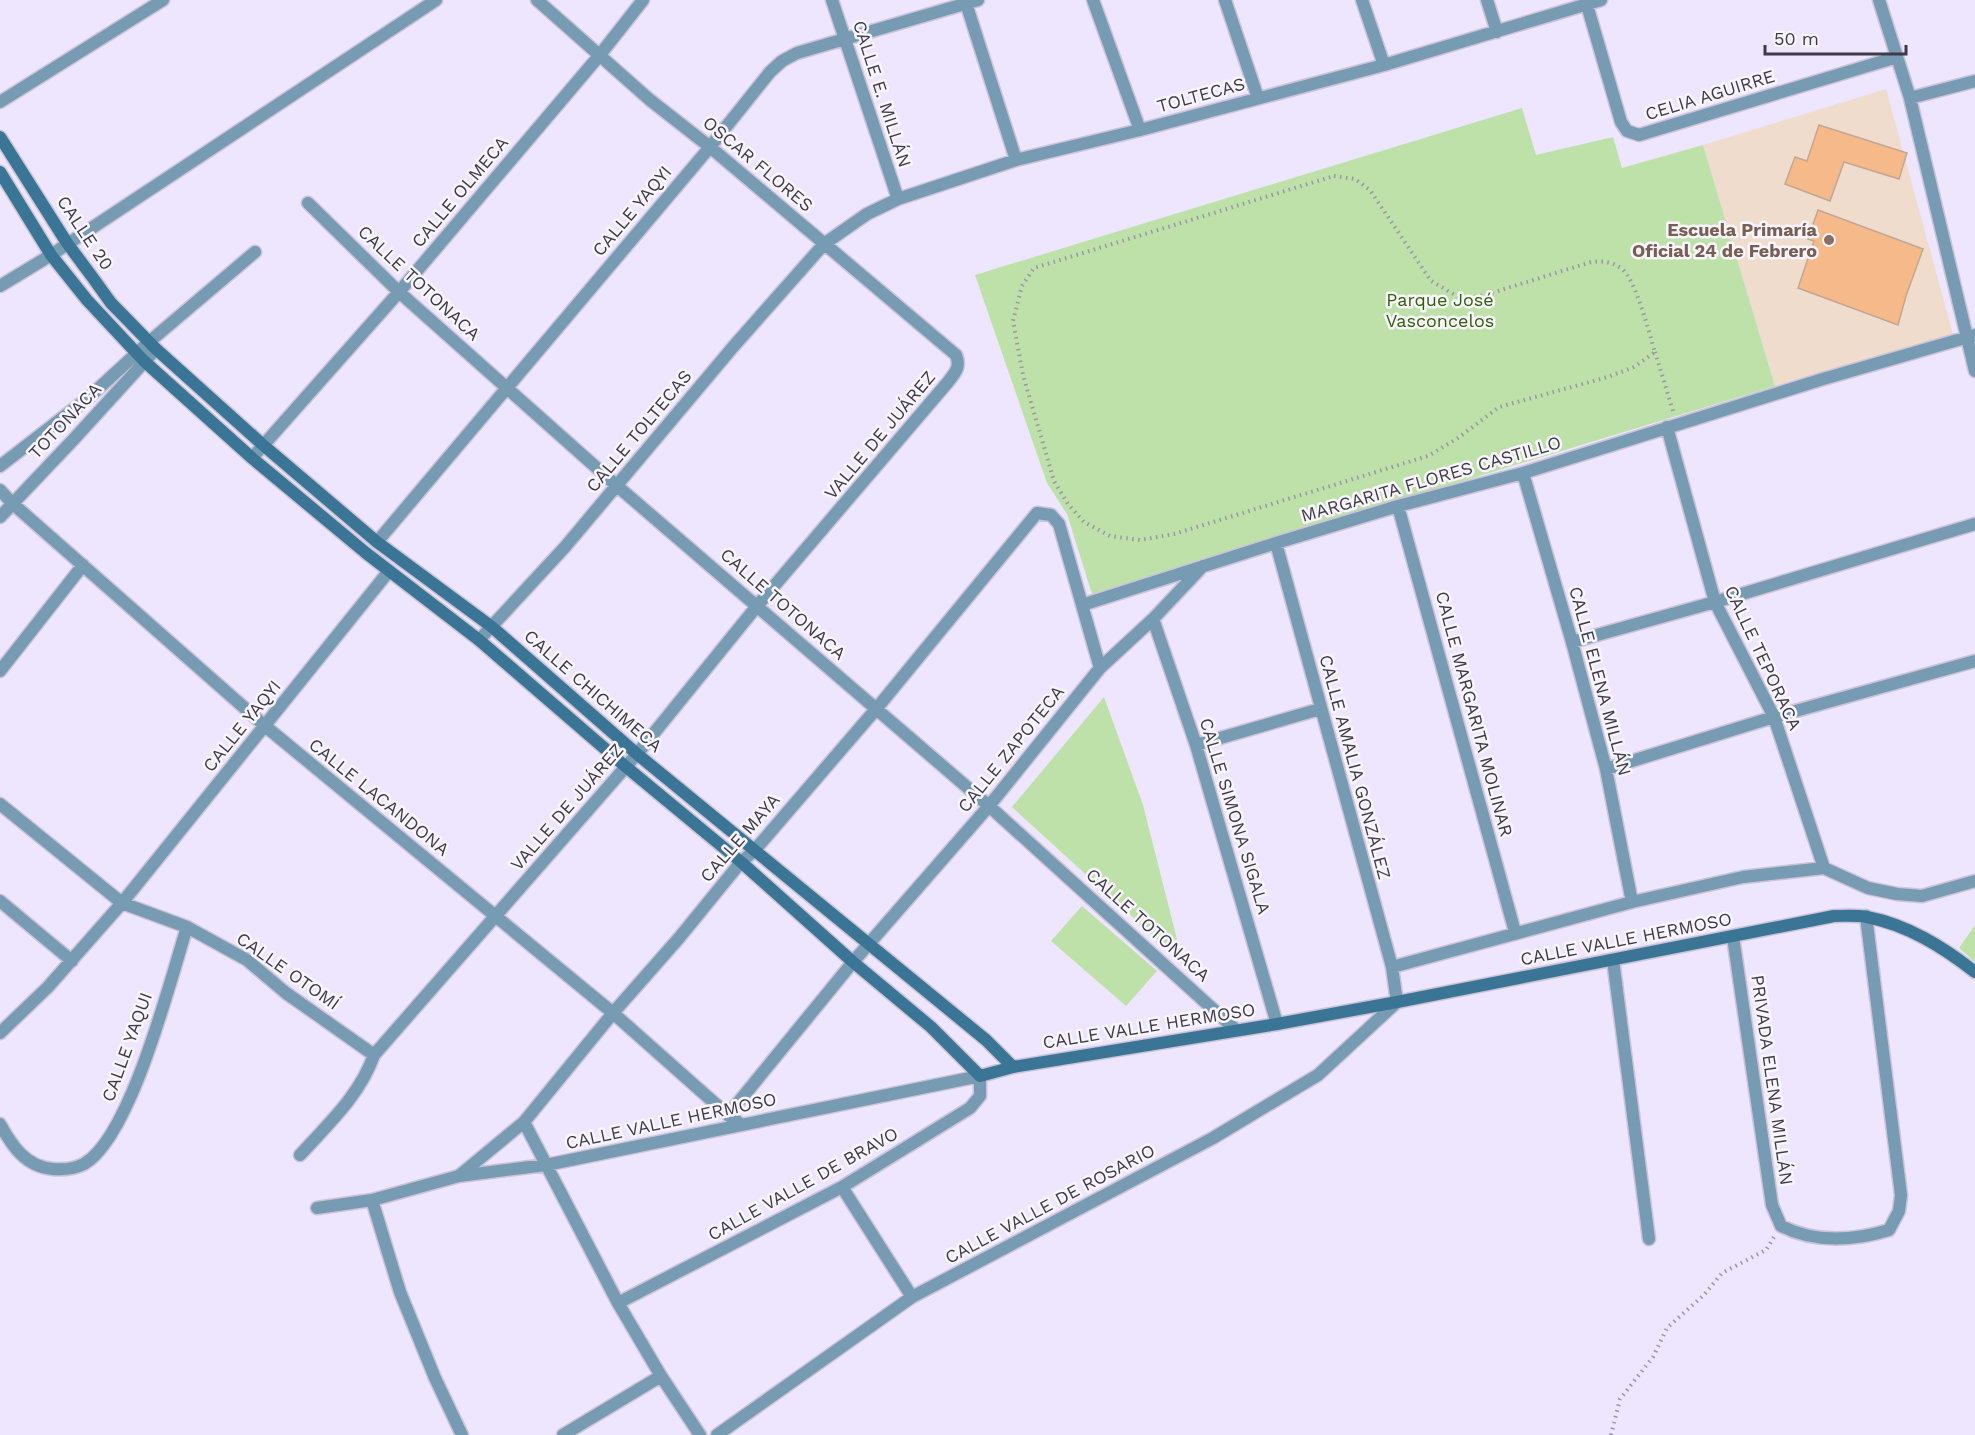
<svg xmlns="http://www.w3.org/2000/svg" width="1975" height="1435" viewBox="0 0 1975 1435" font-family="'Work Sans',sans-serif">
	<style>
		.education { fill: #f0dccd }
		.green { fill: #bee1aa }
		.building { fill: #f5b98a; stroke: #c2a792; stroke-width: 1.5 }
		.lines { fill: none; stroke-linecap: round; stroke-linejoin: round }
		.minor-casing { stroke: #cbc3d9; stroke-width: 15 }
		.secondary-casing { stroke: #cbc3d9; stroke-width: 15 }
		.path { stroke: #9c95a8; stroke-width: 4; stroke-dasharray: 1.5 4.5; stroke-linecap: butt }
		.minor { stroke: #779bb2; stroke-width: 12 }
		.secondary { stroke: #3b7595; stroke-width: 12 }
		.education-dot { fill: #8d6e63; stroke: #f8f6fc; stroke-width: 2 }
		.labels { text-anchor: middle; stroke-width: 5; stroke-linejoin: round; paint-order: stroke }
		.street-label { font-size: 18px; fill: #3f3a47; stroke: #f8f6fc }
		.education-label { font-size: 18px; font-weight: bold; fill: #785e54; stroke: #f8f6fc; text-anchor: end }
		.park-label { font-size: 18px; fill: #325d0b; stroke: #f8f6fc }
	</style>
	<rect width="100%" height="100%" fill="#eee5fe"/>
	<path class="education" d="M1886,89L1953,334L1775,386L1703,145Z"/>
	<path class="green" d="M1522,108L1536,155L1613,137L1622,168L1703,145L1775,386L1092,594L1067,514L1047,483L975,275Z
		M1104,697L1143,805L1183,963L1012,807Z
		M1082,906L1157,971L1126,1006L1051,941Z
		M1975,925V962L1959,948Z"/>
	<path class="building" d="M1819,125L1907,153L1899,179L1844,162L1830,201L1785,184L1795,157L1807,161Z
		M1818,210L1923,249L1906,296L1898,325L1798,288L1814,241L1808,239Z"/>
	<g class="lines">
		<defs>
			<path id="minor" d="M832,0L898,199
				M965,0L1016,160
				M1093,0L1140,130
				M1225,0L1258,98
				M1362,0L1384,65
				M1487,0L1497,32
				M1879,0L1910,98L1975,371
				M1587,5L1621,122L1627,131L1639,135L1897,57
				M1910,98L1975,81
				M0,102L163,0
				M308,203L399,292L616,485L989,806L1236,1030
				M0,286L51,255L436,0
				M1667,427L1715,602L1774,717L1824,868
				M252,458L399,292L599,56L643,0
				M0,466L88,398L149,342L255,252
				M1523,473L1572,642L1606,769L1632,902
				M0,490L12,503L265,726L613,1013L728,1115L742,1125
				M1398,506L1515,932
				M0,517L74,439L156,349
				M377,542L710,147L770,72L782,61L797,53L978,0
				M1082,605L1276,543L1398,506L1523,473L1823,379L1975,335
				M1153,619L1196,745L1277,1024
				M479,640L565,547L733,347L824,244L867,214L898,199L1016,160L1140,130L1384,65L1601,0
				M1572,642L1715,602L1975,524
				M0,671L83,565
				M1196,745L1320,709
				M1606,769L1774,717L1975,661
				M0,804L122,903L187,927L247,960L286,993L374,1055
				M0,901L72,961
				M1733,937L1772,1205L1781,1226C1815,1243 1853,1241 1889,1230L1899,1211L1901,1195L1866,916
				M1613,960L1649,1239
				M1392,967L1632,902L1743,877L1824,868L1868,888L1897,894L1922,896L1975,881
				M0,1033L48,987L122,903L389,571
				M728,1115L853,962L989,806L1100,668L1153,619L1203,566
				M524,1122L618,1303L661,1376L700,1435
				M0,1124C12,1146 26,1167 53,1169C64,1170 74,1169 84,1164C131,1137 170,981 187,927
				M300,1155C329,1123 360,1095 374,1055L637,754L757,606L948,382C955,373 961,367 956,355L710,147L650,100L537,0
				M460,1175L524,1122L613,1013L679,938L741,862L754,851L877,708L1037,513L1051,515L1059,524L1100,668
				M842,1187L912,1297
				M372,1200L400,1292L435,1378L462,1435
				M317,1208L372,1200L459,1176L546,1165L980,1076V1096L970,1108L842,1187L618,1303
				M563,1435L661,1376
				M717,1435L912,1297L1213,1138L1318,1075L1397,1002L1392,967L1276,543"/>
			<path id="secondary" d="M0,137L67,243L93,278L111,303L156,349L263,445L377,542L492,627L637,754L986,1040L1013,1067
				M0,172L51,255L87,300L144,361L252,458L366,553L479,640L625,766L741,862L853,962L931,1027L980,1076L1013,1067L1277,1024L1397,1002L1834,916C1845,916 1857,915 1867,917C1908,925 1943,947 1975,972"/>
		</defs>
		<use href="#minor" class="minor-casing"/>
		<use href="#secondary" class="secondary-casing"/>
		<path class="path" d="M1334,176L1355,179L1370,190L1431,281L1462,299L1485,295L1591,262C1602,261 1612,261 1622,269C1636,280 1649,333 1655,352L1634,367L1608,377L1499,407L1458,438L1428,456L1174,534L1140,540L1110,536L1084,522L1068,504L1054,481L1023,375L1013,321L1022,286L1034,268Z
			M1655,352L1673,411
			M1611,1435L1620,1399L1653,1357L1667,1328L1704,1295L1722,1273L1766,1250L1774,1237"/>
		<use href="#minor" class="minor"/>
		<use href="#secondary" class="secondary"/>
	</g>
	<circle class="education-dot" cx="1829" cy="240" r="6"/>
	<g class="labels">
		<g class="street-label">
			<text transform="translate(882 94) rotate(72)" y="6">CALLE E. MILLÁN</text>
			<text transform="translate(1201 95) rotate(-15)" y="6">TOLTECAS</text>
			<text transform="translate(1710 95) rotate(-17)" y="6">CELIA AGUIRRE</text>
			<text transform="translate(758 164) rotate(40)" y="6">OSCAR FLORES</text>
			<text transform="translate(460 192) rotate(-50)" y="6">CALLE OLMECA</text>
			<text transform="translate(632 211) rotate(-50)" y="6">CALLE YAQYI</text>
			<text transform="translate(85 233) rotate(56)" y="6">CALLE 20</text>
			<text transform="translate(419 283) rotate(43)" y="6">CALLE TOTONACA</text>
			<text transform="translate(65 421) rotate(-47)" y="6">TOTONACA</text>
			<text transform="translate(639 431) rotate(-50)" y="6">CALLE TOLTECAS</text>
			<text transform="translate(880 435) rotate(-50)" y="6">VALLE DE JUÁREZ</text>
			<text transform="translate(1431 479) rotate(-16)" y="6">MARGARITA FLORES CASTILLO</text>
			<text transform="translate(783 604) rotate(41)" y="6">CALLE TOTONACA</text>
			<text transform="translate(1763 658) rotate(65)" y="6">CALLE TEPORACA</text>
			<text transform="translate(1600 681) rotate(75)" y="6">CALLE ELENA MILLÁN</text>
			<text transform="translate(593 691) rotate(41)" y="6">CALLE CHICHIMECA</text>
			<text transform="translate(1474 714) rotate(75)" y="6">CALLE MARGARITA MOLINAR</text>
			<text transform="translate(242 726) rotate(-51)" y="6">CALLE YAQYI</text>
			<text transform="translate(1011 749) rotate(-51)" y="6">CALLE ZAPOTECA</text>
			<text transform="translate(1355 767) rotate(75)" y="6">CALLE AMALIA GONZÁLEZ</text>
			<text transform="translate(379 797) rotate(39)" y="6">CALLE LACANDONA</text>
			<text transform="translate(567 807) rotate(-49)" y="6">VALLE DE JUÁREZ</text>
			<text transform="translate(1235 816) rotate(73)" y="6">CALLE SIMONA SIGALA</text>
			<text transform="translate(740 838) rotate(-49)" y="6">CALLE MAYA</text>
			<text transform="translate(1148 925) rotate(42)" y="6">CALLE TOTONACA</text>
			<text transform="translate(1626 939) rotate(-11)" y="6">CALLE VALLE HERMOSO</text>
			<text transform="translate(288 971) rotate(35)" y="6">CALLE OTOMÍ</text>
			<text transform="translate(1149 1026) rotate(-9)" y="6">CALLE VALLE HERMOSO</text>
			<text transform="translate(127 1047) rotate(-70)" y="6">CALLE YAQUI</text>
			<text transform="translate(1772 1080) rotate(82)" y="6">PRIVADA ELENA MILLÁN</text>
			<text transform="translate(671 1121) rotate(-12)" y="6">CALLE VALLE HERMOSO</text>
			<text transform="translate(803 1184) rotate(-29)" y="6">CALLE VALLE DE BRAVO</text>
			<text transform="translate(1050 1204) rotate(-28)" y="6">CALLE VALLE DE ROSARIO</text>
		</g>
		<g class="education-label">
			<text x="1817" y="236">Escuela Primaría<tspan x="1817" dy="21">Oficial 24 de Febrero</tspan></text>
		</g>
		<g class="park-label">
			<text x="1440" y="306">Parque José<tspan x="1440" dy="21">Vasconcelos</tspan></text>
		</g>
	</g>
	<path d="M1765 45v9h141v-9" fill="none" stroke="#3f3a47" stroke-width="3"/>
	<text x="1774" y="45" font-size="18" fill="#3f3a47" stroke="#f8f6fc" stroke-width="4.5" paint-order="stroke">50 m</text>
</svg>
